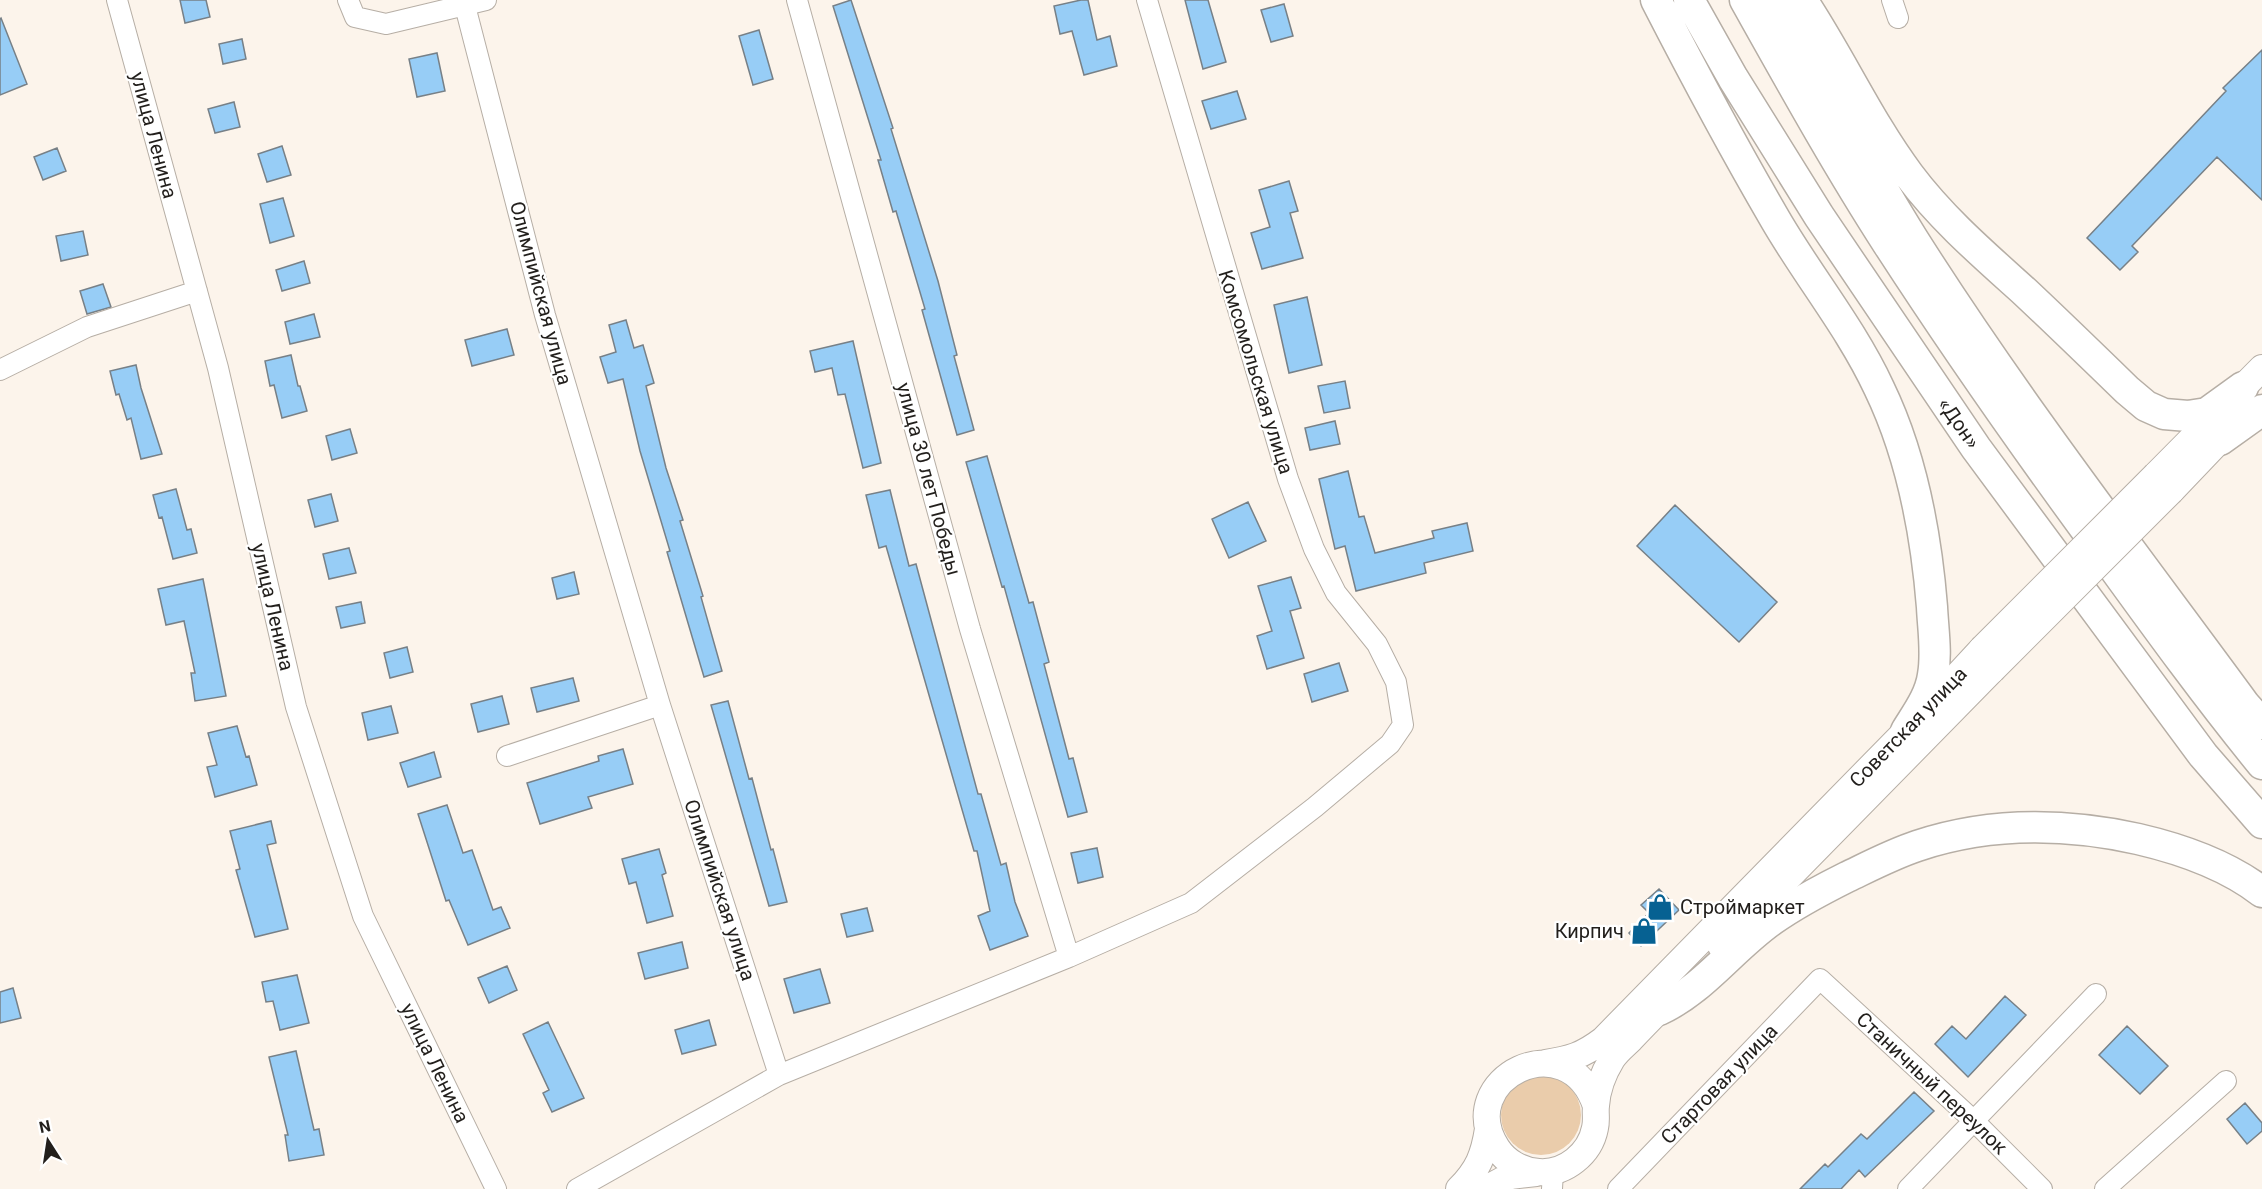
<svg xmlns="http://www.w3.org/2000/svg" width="2262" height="1189" viewBox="0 0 2262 1189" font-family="Roboto,sans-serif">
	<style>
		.green { fill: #eaccab }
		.building { fill: #97cdf6; stroke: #778087; stroke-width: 1.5 }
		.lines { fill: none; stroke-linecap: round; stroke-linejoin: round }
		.minor-casing { stroke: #b6aea5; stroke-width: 22 }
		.major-casing { stroke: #b6aea5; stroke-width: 28 }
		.highway-casing { stroke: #b6aea5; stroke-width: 33 }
		.minor { stroke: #fff; stroke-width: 20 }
		.major { stroke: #fff; stroke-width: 26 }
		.highway { stroke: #fff; stroke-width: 30 }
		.major-bridge-casing { stroke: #b6aea5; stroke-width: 28; stroke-linecap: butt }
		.major-bridge { stroke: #fff; stroke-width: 26 }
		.labels { text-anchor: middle; stroke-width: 4.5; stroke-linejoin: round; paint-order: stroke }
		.street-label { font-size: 20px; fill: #221f1c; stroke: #fff }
		.poi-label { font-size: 20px; fill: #221f1c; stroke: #fff; text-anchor: start }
	</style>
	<rect width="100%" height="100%" fill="#fcf4eb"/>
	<path class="green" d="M1501 1115a40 40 0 1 1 80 0a40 40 0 1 1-80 0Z"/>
	<path class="building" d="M180,0H206L210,17L185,23Z
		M851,0L893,128L891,129L938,281L957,355L954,356L974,430L957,435L922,310L925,309L896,211L893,212L878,160H881L833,6Z
		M1081,0H1088L1097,40L1110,36L1117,66L1084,75L1072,31L1060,34L1054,6Z
		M1185,0H1208L1226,62L1203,69Z
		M1284,4L1293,36L1271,42L1261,10Z
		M1,18L27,84L0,95V19Z
		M759,30L773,79L753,85L739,36Z
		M242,39L246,59L223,64L219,44Z
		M2262,50V200L2217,157L2132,246L2138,252L2120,270L2087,238L2226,91L2223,88Z
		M437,53L445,91L417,97L409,59Z
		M1237,91L1246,119L1211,129L1202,101Z
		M234,102L240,127L215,133L208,109Z
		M282,146L291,175L267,182L258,154Z
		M57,148L66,171L43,180L34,157Z
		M1289,181L1298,211L1290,213L1303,258L1262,269L1251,233L1270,227L1259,190Z
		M283,198L294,236L270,243L260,204Z
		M83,231L88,255L61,261L56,236Z
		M304,261L310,283L282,291L276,270Z
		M103,284L111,307L87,314L80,291Z
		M1307,297L1322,365L1289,373L1274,305Z
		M314,314L320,337L290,344L285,322Z
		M626,320L634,348L643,345L654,383L646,386L666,468L683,520L680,521L703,596L701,597L722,671L704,677L667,552L670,551L640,451L623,379L608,383L600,357L616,352L609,325Z
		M507,329L514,355L472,366L465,340Z
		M853,341L881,463L863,468L845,394L838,395L832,368L815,372L810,351Z
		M291,355L298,386H300L307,411L282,418L274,385L270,386L265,361Z
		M136,365L141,388L162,454L141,459L131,418L127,420L119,394L116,395L110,371Z
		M1345,381L1350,408L1324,413L1318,386Z
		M1335,421L1340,444L1310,450L1305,428Z
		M350,429L357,453L332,460L326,436Z
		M987,456L1029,603L1033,602L1049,662L1044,664L1069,759L1073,758L1087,812L1068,817L1004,586L1002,587L966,462Z
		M1348,471L1359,517L1364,516L1375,553L1434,538L1432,531L1467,523L1473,551L1424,563L1426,573L1356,591L1345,546L1335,549L1319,479Z
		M176,489L187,530L191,529L197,553L173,559L162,517L159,518L153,495Z
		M890,490L909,566L916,564L978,794H981L1001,865L1006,863L1015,902L1028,936L990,950L978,916L990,911L977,851H974L886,546L879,548L866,495Z
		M331,494L338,521L315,527L308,500Z
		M1248,502L1266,541L1229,558L1212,519Z
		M1675,505L1777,602L1739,642L1637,546Z
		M349,548L356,573L329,579L323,554Z
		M574,572L579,594L557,599L552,578Z
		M1291,577L1301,608L1290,611L1304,658L1267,669L1257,636L1272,631L1258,586Z
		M203,579L226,696L195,701L191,673H195L184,621L166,625L158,589Z
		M361,602L365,623L341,628L336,607Z
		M407,647L413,672L390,678L384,653Z
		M1339,663L1348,691L1312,702L1304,674Z
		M573,678L579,701L537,712L531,688Z
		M502,696L509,724L478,732L471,704Z
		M728,701L749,779L752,778L771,850L773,849L787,902L769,906L711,705Z
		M391,706L398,733L368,740L362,713Z
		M237,726L246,757L249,756L257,785L215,797L207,767L217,765L208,733Z
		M623,749L633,784L588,797L592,808L540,824L527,783L599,761L598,756Z
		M434,752L441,777L408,787L400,763Z
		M447,805L463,853L472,850L493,910L501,907L510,928L468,945L449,900L446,901L418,814Z
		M271,821L276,843L267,845L288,929L255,937L236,870L240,869L230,831Z
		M1097,848L1103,877L1078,883L1071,853Z
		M659,849L666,873L662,875L673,916L647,923L636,882L629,884L622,859Z
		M1659,889L1679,910L1641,946L1629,933L1649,913L1641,905Z
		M867,908L873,931L847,937L841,914Z
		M682,942L688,968L645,979L638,953Z
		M507,966L517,990L489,1003L478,978Z
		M820,969L830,1003L794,1013L784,979Z
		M297,975L309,1023L280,1030L273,1001L266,1002L262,982Z
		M13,988L21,1018L0,1023V992Z
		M2005,996L2026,1015L1968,1077L1935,1044L1952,1026L1966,1039Z
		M709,1020L716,1045L682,1054L675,1030Z
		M548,1022L584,1098L552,1112L543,1093L549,1090L523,1034Z
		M2127,1026L2168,1066L2140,1094L2099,1055Z
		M296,1051L314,1130L319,1129L324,1155L289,1161L285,1135H288L269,1057Z
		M1914,1092L1934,1111L1865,1177L1859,1170L1841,1189H1800L1825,1164L1828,1167L1861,1134L1867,1139Z
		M2245,1103L2262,1123V1131L2247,1144L2227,1119Z"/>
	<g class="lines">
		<defs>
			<path id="minor" d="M117,0L218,368L296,707L363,916L496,1189
				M348,0L355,17L386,24L486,0
				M797,0L970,629L1069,957
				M1892,0L1898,18
				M465,6L545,315L660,705L779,1075
				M0,370L87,327L197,291
				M507,756L660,705
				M577,1189L779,1075L1069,957L1191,903L1315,807L1390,744L1403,725L1396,682L1377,644L1336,593L1314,549L1288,479L1147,0
				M1552,1189L1553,1171
				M1618,1189L1820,979L1974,1121L2042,1189
				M1908,1189L2096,994
				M2105,1189L2226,1081"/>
			<path id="major" d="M2156,475L2262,368
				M2171,491L2233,426
				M1721,946L1992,670
				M1545,1063C1570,1059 1582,1056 1603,1040L1906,731L1982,649
				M1596,1106C1568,1021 1452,1079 1497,1148C1506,1162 1522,1171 1539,1172C1565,1174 1590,1154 1595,1128C1597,1120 1595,1113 1596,1106C1597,1090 1604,1072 1612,1059C1617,1051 1625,1045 1631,1039C1645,1024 1659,1010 1673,996
				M1459,1189C1478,1170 1484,1155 1488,1129
				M1486,1189L1510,1176L1536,1173"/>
			<path id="highway" d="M1656,0C1694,74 1733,147 1775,219C1808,276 1851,328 1879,388C1912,456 1926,532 1932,607C1933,629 1937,653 1933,675C1930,696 1917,713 1906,731
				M1689,0L1733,78L1819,216L1976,448L2203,755L2262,823
				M1745,0C1791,82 1837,165 1888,244C1958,352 2032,457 2108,560C2158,629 2208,698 2262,764
				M1774,0C1821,79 1864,161 1913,239C2015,400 2132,551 2245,705L2262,724
				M1802,0C1840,57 1868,120 1909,175C1942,219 1984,255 2025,292C2059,324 2093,357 2127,390L2146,406L2164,414L2188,416L2207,413L2243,387
				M2220,440L2262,410
				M1659,1010C1703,990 1732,948 1772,920C1796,903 1821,890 1847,877C1870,866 1893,854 1917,846C1989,822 2065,823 2138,839C2181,849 2227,865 2262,892"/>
		</defs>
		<use href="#minor" class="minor-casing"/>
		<use href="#major" class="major-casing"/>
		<use href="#highway" class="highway-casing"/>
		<use href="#minor" class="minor"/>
		<use href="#major" class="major"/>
		<use href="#highway" class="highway"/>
		<defs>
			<path id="major-bridge" d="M1982,649L2156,475
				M1992,670L2171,491"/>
		</defs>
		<use href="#major-bridge" class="major-bridge-casing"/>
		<use href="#major-bridge" class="major-bridge"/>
	</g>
	<defs>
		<symbol id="shop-bare" viewBox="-9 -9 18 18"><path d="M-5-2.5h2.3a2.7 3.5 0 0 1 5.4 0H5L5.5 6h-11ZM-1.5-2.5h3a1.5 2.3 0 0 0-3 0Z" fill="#066192" stroke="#fff" stroke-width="2.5" paint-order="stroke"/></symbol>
	</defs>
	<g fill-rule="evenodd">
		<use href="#shop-bare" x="1641" y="888" width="38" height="38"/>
		<use href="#shop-bare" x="1625" y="912" width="38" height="38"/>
	</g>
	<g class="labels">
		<g class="street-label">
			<text transform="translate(154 135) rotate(75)" y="7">улица Ленина</text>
			<text transform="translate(541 293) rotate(75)" y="7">Олимпийская улица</text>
			<text transform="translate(1256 372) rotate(73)" y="7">Комсомольская улица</text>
			<text transform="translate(1959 423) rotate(55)" y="7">«Дон»</text>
			<text transform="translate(929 479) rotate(75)" y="7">улица 30 лет Победы</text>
			<text transform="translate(273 607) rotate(77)" y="7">улица Ленина</text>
			<text transform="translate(1908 727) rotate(-46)" y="7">Советская улица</text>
			<text transform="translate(720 890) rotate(72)" y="7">Олимпийская улица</text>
			<text transform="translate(435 1063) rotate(64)" y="7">улица Ленина</text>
			<text transform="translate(1932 1083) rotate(43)" y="7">Станичный переулок</text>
			<text transform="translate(1719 1084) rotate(-46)" y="7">Стартовая улица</text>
		</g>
		<g class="poi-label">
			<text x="1680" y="914">Строймаркет</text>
			<text x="1624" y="938" text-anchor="end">Кирпич</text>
		</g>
	</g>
	<g transform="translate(48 1141) rotate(348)" stroke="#ffffff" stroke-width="4.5" paint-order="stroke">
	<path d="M0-4.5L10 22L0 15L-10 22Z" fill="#221f1c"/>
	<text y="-9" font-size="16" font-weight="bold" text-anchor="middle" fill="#221f1c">N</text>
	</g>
</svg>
